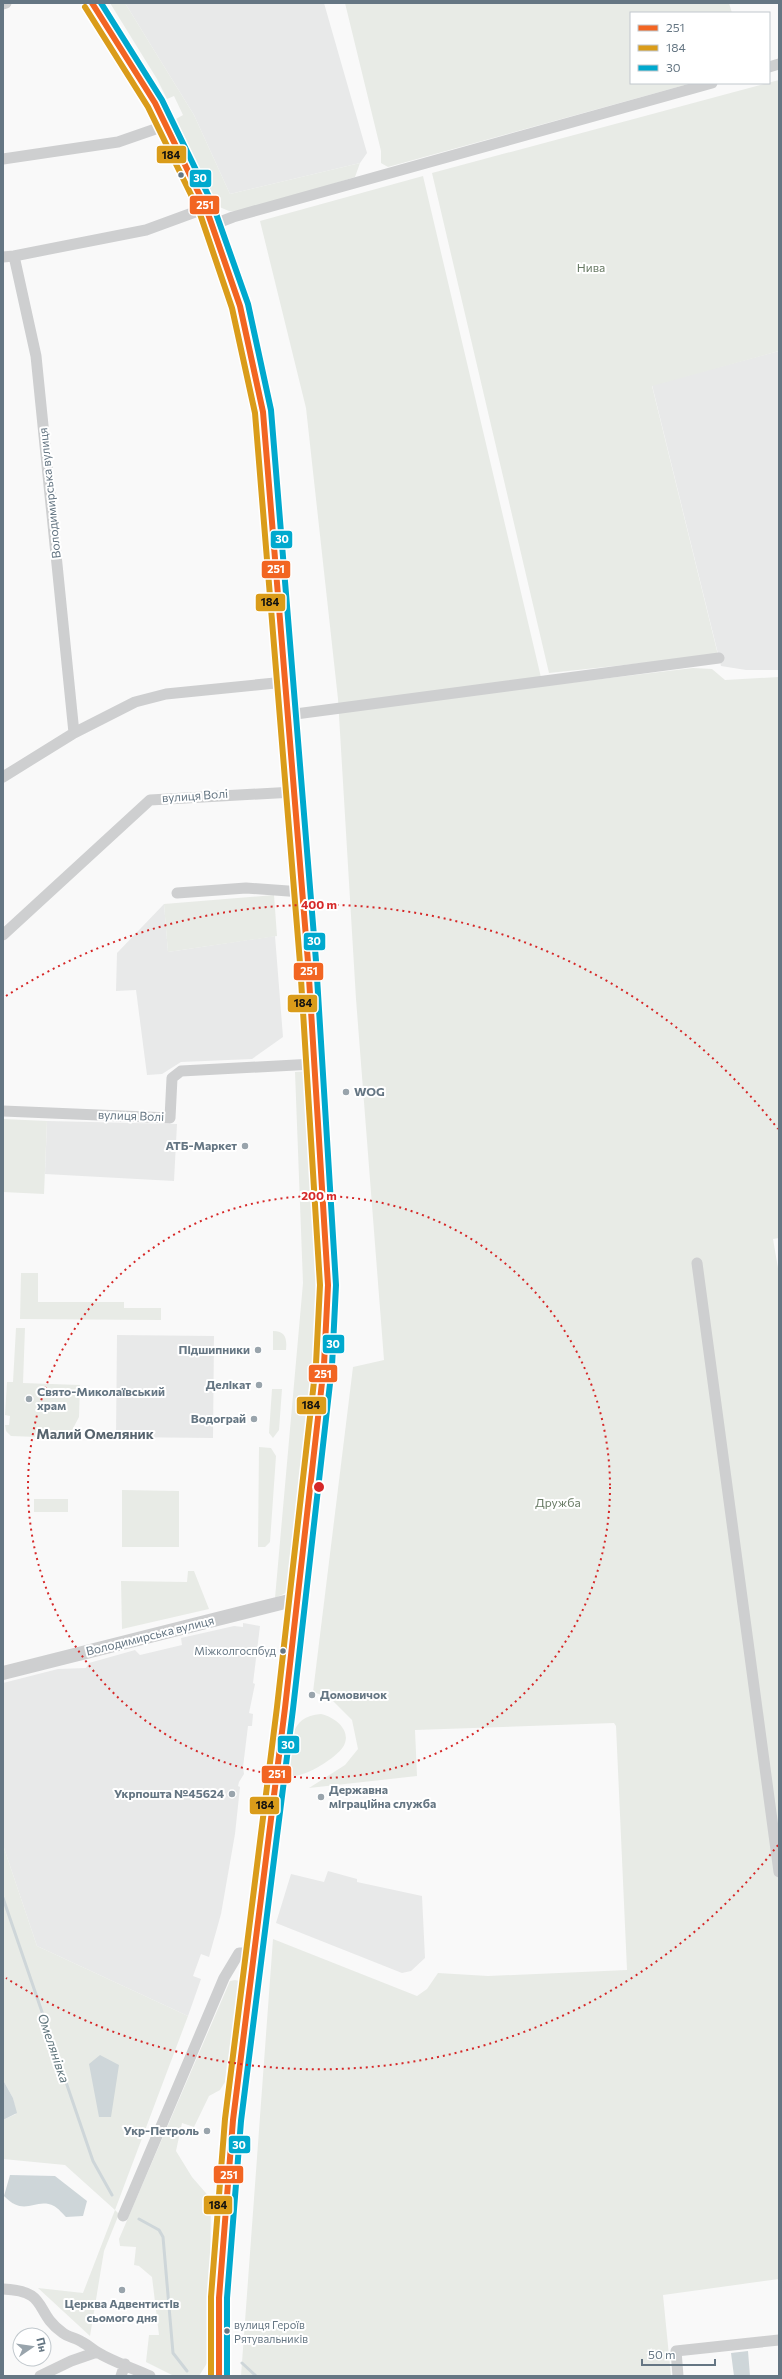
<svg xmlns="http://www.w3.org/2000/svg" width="782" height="2379" viewBox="0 0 782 2379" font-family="Commissioner,sans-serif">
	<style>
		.built { fill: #e8e9e9 }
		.green { fill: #e8ebe6 }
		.water { fill: #ced6d9 }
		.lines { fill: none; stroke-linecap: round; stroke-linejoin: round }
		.stream { stroke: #ced6d9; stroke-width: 3 }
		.primary-casing { stroke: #d5d6d7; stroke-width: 19 }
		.minor { stroke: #cecfd0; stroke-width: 11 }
		.tertiary { stroke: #cecfd0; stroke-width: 14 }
		.primary { stroke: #e1e2e2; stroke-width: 18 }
		.bus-1-casing { stroke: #fff; stroke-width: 9 }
		.bus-2-casing { stroke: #fff; stroke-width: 9 }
		.bus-3-casing { stroke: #fff; stroke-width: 9 }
		.bus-1 { stroke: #f26522; stroke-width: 6 }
		.bus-2 { stroke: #da9c1a; stroke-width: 6 }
		.bus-3 { stroke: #00a9ce; stroke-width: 6 }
		.ring { fill: none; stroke: #d62828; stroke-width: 2; stroke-dasharray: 2 4 }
		.bus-dot { fill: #657683; stroke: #fff; stroke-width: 1.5 }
		.poi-dot { fill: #99a4ac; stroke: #fff; stroke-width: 1.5 }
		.labels { text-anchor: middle; stroke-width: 4; stroke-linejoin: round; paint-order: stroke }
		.bus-label { font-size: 11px; fill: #657683; stroke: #fff; text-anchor: end }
		.park-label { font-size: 12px; fill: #687a64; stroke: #fff }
		.street-label { font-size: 12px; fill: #657683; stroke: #fff }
		.poi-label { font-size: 12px; font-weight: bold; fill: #657683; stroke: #fff; text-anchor: end }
		.water-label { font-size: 13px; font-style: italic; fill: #60757c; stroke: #fff }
		.quarter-label { font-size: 14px; font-weight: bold; fill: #57646e; stroke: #fff }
		.centre { fill: #d62828; stroke: #fff; stroke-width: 2 }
		.ring-label { font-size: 12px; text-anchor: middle; font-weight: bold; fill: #d62828; stroke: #fff; stroke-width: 4; stroke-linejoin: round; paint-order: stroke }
		.line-badge { stroke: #fff; stroke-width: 1.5 }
		.badge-label { font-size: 11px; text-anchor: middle; font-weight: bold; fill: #fff }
		.pale-badge-label { font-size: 11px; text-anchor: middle; font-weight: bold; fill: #111 }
	</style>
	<rect width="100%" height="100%" fill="#f9f9f9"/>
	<path class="built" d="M125,3H324L367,153L360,163L230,194L194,115Z
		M779,351V670H746L721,666L652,385Z
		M164,904L168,952L275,936L283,1037L252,1059L181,1062L162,1074L147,1075L136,990L116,991L117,953Z
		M47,1121L177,1124L174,1181L45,1174Z
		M117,1335L214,1336L213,1438L116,1437Z
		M243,1623L260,1626L253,1683L255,1684L249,1713L253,1714L252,1726H248L243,1767L244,1774L239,1782L238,1786L240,1787L235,1834L221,1914L209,1957L201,1954L193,1976L201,1979L188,2016L37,1946L3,1845V1683L58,1669L86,1668L89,1663L135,1650L140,1655L182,1645L181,1638L234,1626L243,1627Z
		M328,1871L357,1879V1882L422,1896L425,1958L411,1971L402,1973L276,1923L291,1874L324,1882Z"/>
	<path class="green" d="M110,3H125L194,115L230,194L360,163L355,177L243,212L229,211L217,206L176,119L183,115L174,96L167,99L157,79Z
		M345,3H729L732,13H631V83H692L388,167L381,163V151Z
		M779,80V351L652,386L718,655L549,673L432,173Z
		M423,176L543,686L693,668L712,669L725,680L779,677V1238L773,1239L779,1274V2279L663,2295L671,2376H241L273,1939L417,1996L427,1989L438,1973L488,1976L627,1970L616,1726L614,1723L415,1730L417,1776L309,1788L345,1765L358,1749L352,1720L330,1698L313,1692L353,1367L384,1360L356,999L338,699L306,408L260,221Z
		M274,895L277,936L168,952L164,904Z
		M310,1071L322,1285L315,1384L290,1591L275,1598L303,1283L295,1072Z
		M3,1119L47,1121L44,1194L3,1192Z
		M21,1273H38V1302H124V1308H161V1320L20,1319Z
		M16,1328H25L23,1383L80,1385L79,1417L69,1436L64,1438L11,1436L6,1431L5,1425H9L10,1416L5,1415L7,1382H13Z
		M273,1331C286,1331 287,1339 286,1350H273Z
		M272,1389H282L279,1430L273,1438L269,1433Z
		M259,1447L271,1448L276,1456L270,1542L265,1547H258Z
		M122,1490L179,1491V1547H122Z
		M34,1499H68V1512H34Z
		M188,1571H194L209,1609L122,1629L121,1581L187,1582Z
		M321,1714C335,1717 353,1731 343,1747C336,1758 304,1778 291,1776L288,1770C291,1745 288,1716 321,1714Z
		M3,1845L37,1946L188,2016L115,2210L119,2214L104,2251L90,2336L38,2288L83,2293L115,2210L65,2165L3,2159V2120L16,2114L13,2098L3,2080Z
		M235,1980L239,1981L240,1985L233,2049L227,2063L225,2082L220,2090L209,2096L194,2127L182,2123L176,2151L192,2177L211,2199L209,2360L199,2376H174L146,2362L149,2335H159L152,2277L139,2266L134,2265L136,2247L120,2246L119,2239L230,1981Z"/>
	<path class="water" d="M100,2055L119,2065L111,2117H99L89,2064Z
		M3,2080L13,2098L17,2113L3,2120Z
		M10,2175L55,2176L87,2201L83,2216L66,2217C63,2214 58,2208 54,2206C35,2197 25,2218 4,2196Z
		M748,2351L750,2376H734L731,2353Z"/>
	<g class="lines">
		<path class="stream" d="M3,1898L93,2161L112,2195
			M139,2219L159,2230L163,2237L173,2353L187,2371
			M242,2363L256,2376"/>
		<defs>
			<path id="primary" d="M92,3L155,103L206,208L240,306L263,412L308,962L328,1285L324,1365L285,1708L233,2120L219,2298V2376"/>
		</defs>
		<use href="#primary" class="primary-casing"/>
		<path class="minor" d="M3,4L6,3
			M769,67L779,64
			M3,159L118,142L167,125
			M212,225L233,217L712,83
			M3,257L14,256
			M288,715L719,658
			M74,733L36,356L14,256L146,230L206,208
			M3,777L74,733L135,702L166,694L285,682
			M177,893L246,888L302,892
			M3,935L150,800L294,792
			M3,1111L170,1118L172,1078L181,1071L314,1064
			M697,1263L779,1872
			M123,2216L224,1978L239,1953H254
			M3,2289C50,2291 33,2312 63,2333C68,2337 76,2338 82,2342C88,2345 92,2349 97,2352C113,2362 133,2368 150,2376
			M40,2376L71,2361L97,2352
			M121,2376L125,2364
			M678,2376L676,2351L779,2340"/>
		<path class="tertiary" d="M3,1673L297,1599"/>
		<use href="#primary" class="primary"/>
		<defs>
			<path id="bus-1" d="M92,3L155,103L206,208L240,306L263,412L308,962L328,1285L324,1365L285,1708L233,2120L219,2298V2376"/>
			<path id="bus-2" d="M85,7L148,107L199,211L232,308L255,413L300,963L320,1285L316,1364L277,1707L225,2119L211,2297V2376"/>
			<path id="bus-3" d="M101,3L162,100L213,205L248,304L271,410L316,961L336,1285L332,1366L293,1709L241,2121L227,2298V2376"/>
		</defs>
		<use href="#bus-1" class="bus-1-casing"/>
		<use href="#bus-2" class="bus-2-casing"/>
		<use href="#bus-3" class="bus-3-casing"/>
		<use href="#bus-1" class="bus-1"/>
		<use href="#bus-2" class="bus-2"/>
		<use href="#bus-3" class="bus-3"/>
	</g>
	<g class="ring">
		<circle cx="319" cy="1487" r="291"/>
		<path d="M778 1845A582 582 0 0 1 6 1978M6 996A582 582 0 0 1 778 1129"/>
	</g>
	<g class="bus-dot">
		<circle cx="181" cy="175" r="3.5"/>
		<circle cx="283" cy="1651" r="3.5"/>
		<circle cx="227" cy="2331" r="3.5"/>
	</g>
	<g class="poi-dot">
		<circle cx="346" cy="1092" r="4"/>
		<circle cx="245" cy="1146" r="4"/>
		<circle cx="258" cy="1350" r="4"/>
		<circle cx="259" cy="1385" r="4"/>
		<circle cx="29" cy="1399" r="4"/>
		<circle cx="254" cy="1419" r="4"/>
		<circle cx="312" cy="1695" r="4"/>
		<circle cx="232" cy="1794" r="4"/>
		<circle cx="321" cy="1797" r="4"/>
		<circle cx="207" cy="2131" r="4"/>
		<circle cx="122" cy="2290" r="4"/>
	</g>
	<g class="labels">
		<g class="bus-label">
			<text x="276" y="1655">Міжколгоспбуд</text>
			<text x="234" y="2329" text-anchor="start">вулиця Героїв<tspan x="234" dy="14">Рятувальників</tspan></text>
		</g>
		<g class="park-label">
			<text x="591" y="272">Нива</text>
			<text x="558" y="1507">Дружба</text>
		</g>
		<g class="street-label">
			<text transform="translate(50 493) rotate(-96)" y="4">Володимирська вулиця</text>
			<text transform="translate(195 796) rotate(-4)" y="4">вулиця Волі</text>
			<text transform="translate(131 1116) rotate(2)" y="4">вулиця Волі</text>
			<text transform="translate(150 1636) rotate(-14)" y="4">Володимирська вулиця</text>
		</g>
		<g class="poi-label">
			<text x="354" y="1096" text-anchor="start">WOG</text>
			<text x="237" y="1150">АТБ-Маркет</text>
			<text x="250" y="1354">Підшипники</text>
			<text x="251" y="1389">Делікат</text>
			<text x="37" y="1396" text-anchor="start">Свято-Миколаївський<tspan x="37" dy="14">храм</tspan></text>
			<text x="246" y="1423">Водограй</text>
			<text x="320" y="1699" text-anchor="start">Домовичок</text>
			<text x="329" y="1794" text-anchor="start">Державна<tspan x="329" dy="14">міграційна служба</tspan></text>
			<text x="224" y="1798">Укрпошта №45624</text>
			<text x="199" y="2135">Укр-Петроль</text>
			<text x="122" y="2308" text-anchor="middle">Церква Адвентистів<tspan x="122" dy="14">сьомого дня</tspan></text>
		</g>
		<g class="water-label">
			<text transform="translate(54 2048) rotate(71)" y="5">Омелянівка</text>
		</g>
		<g class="quarter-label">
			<text x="95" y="1439">Малий Омеляник</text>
		</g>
	</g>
	<circle cx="319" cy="1487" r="6" class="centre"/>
	<g class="ring-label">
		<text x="319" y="909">400 m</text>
		<text x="319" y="1200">200 m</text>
	</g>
	<g class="line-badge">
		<rect x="156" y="145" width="31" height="19" rx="4" fill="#da9c1a"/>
		<rect x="189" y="169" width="23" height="19" rx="4" fill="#00a9ce"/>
		<rect x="189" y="195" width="31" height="20" rx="4" fill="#f26522"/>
		<rect x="270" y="530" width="23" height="19" rx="4" fill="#00a9ce"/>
		<rect x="261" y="560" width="30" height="19" rx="4" fill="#f26522"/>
		<rect x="255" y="593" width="31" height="19" rx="4" fill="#da9c1a"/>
		<rect x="303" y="932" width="23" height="19" rx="4" fill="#00a9ce"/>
		<rect x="293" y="962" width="31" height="19" rx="4" fill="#f26522"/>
		<rect x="287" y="994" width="31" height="19" rx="4" fill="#da9c1a"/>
		<rect x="322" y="1334" width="23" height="20" rx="4" fill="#00a9ce"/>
		<rect x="308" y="1364" width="30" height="19" rx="4" fill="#f26522"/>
		<rect x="296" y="1396" width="31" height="19" rx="4" fill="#da9c1a"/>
		<rect x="277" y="1735" width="23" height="19" rx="4" fill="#00a9ce"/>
		<rect x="261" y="1765" width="31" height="19" rx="4" fill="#f26522"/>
		<rect x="249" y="1796" width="31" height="19" rx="4" fill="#da9c1a"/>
		<rect x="228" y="2135" width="23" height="19" rx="4" fill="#00a9ce"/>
		<rect x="213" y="2165" width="31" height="19" rx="4" fill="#f26522"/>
		<rect x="203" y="2195" width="30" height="20" rx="4" fill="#da9c1a"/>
	</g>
	<g class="badge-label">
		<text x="200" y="182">30</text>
		<text x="205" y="209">251</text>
		<text x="282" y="543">30</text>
		<text x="276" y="573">251</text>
		<text x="314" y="945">30</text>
		<text x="309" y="975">251</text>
		<text x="333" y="1348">30</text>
		<text x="323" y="1378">251</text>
		<text x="288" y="1749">30</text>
		<text x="277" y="1778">251</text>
		<text x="239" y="2149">30</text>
		<text x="229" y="2179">251</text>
	</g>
	<g class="pale-badge-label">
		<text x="171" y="159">184</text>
		<text x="270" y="606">184</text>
		<text x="303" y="1007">184</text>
		<text x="311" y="1409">184</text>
		<text x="265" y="1809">184</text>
		<text x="218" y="2209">184</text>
	</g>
	<rect width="782" height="2379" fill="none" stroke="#657683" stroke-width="8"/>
	<rect x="630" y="12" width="140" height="72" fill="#ffffff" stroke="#c1c8cd"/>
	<rect x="638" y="25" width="20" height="6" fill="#f26522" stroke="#c1c8cd"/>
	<text x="666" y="32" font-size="12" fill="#657683">251</text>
	<rect x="638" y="45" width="20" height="6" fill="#da9c1a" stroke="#c1c8cd"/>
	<text x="666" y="52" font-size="12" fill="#657683">184</text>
	<rect x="638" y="65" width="20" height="6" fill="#00a9ce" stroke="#c1c8cd"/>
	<text x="666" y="72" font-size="12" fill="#657683">30</text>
	<g transform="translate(32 2347) rotate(77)"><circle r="19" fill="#ffffff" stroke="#c1c8cd"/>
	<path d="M0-3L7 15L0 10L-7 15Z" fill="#99a4ac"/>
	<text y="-6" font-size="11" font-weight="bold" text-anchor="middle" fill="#657683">Пн</text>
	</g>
	<path d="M642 2359v6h73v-6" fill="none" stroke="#657683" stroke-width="2"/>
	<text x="648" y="2359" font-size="12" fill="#657683" stroke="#ffffff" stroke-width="3" paint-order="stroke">50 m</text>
</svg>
